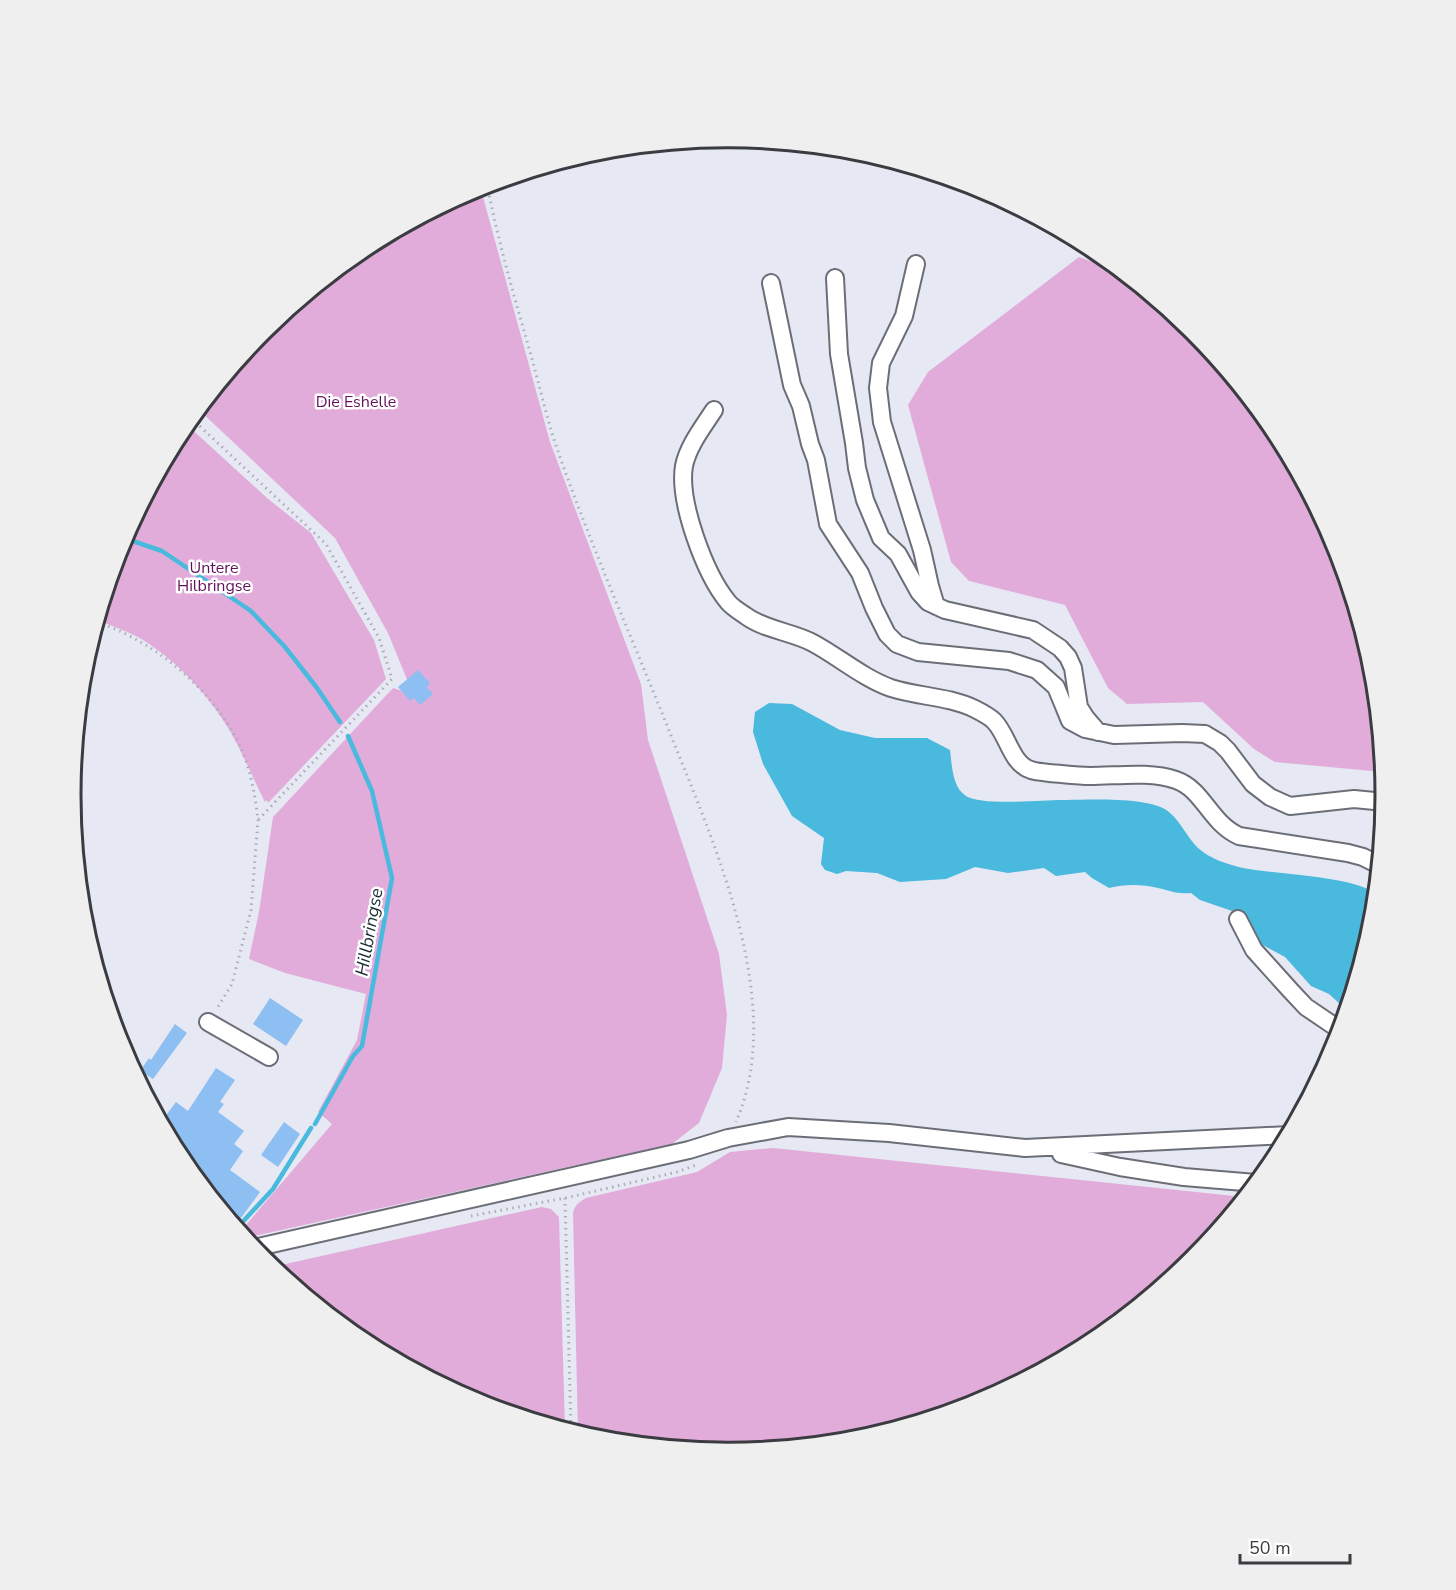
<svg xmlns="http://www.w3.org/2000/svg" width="1456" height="1590" viewBox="0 0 1456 1590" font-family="'Nunito Sans',sans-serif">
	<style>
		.green { fill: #e1acd9 }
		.water { fill: #49b9dd }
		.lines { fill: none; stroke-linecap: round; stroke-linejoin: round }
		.stream { stroke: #49b9dd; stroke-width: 4.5 }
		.building { fill: #8ebff2 }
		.minor-casing { stroke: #6c6e77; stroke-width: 20 }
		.path { stroke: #abadb6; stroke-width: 3; stroke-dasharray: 1.5 4.5; stroke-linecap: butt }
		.minor { stroke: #fff; stroke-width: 16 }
		.labels { text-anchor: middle; stroke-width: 5; stroke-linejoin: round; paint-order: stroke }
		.park-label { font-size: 16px; fill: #61105b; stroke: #fff }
		.water-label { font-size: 18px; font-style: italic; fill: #192d34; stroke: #fff }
		.rim { fill: none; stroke: #3b3c41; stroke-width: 3 }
	</style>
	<rect width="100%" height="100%" fill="#e6e8f3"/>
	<path class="green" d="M629,147L505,179H504L600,150Z
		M480,186L550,442L641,684L648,740L719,954L727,1015L722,1068L699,1123L672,1144L245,1238L240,1232L332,1124L318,1112L357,1040L366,994L285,973L249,959L259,912L273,817L393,688L413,694L388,633L335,538L198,409L263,330L363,248Z
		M1079,257L1124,273L1193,330L1275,430L1336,544L1373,667L1383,772L1275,762L1254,749L1203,702L1127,704L1108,688L1065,605L969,581L951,562L908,405L928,372Z
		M186,424L267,498L311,533L374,640L386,679L268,803L267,800L265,802C253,778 243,754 230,731C208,694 174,657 136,636C124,630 110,625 97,620L121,543Z
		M773,1148L1244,1197L1193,1260L1093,1342L979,1403L856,1440L728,1452L599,1440L578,1433L573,1213C575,1205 579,1202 586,1198L697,1172L730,1152Z
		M542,1207L551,1209L559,1217L565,1429L476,1402L362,1342L272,1267Z"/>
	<path class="water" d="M769,703L792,704L840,730L875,738H927L950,750C952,765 952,787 966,796C981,806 1041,800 1061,800C1087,800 1150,796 1169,812C1181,822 1187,837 1198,848C1210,859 1227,864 1243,868C1271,874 1360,876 1376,895L1373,924L1349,1000L1340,1004L1329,994L1311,986L1285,957L1259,943L1235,912L1200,900L1191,893C1173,894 1173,891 1158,888C1143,884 1124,884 1109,888L1092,878L1085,872L1056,876L1044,868L1008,873L975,867L946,879L900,882L877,873L846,871L837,874L825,870L821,864L824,838L792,816L763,764L753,732L755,712Z"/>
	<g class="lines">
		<path class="stream" d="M124,538L162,551L251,611L285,647L317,688L340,722
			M315,1124L353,1056L362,1046L392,878L372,791L348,736
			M237,1228L273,1189L311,1128"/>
	</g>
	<path class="building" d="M418,670L430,683L427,687L433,694L420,705L414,698L410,701L398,687Z
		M270,998L303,1020L286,1046L253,1024Z
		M175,1024L187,1033L153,1079L140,1071L149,1058L151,1060Z
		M216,1068L235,1080L220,1102L224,1104L218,1112L244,1131L234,1144L243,1151L230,1170L260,1192L235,1226L181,1160L161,1122L176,1102L188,1111Z
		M284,1122L300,1134L278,1167L261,1155Z"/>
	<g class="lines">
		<defs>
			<path id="minor" d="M916,264L904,316L881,363L878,388L882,422L922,550L930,586L936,606
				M835,278L839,354L854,443L857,468L865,500L881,538L898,554L919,592L928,602L945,610L1033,630L1060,648L1068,657L1073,668L1079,707L1086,718L1098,732
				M771,283L792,385L801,406L810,444L816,460L828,524L860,573L874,608L887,634L897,644L918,652L1009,661L1037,670L1056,687L1070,721L1085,729L1114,735L1182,733L1205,734L1220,743L1228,751L1253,784L1270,797L1290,806L1354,799L1385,802
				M714,410C703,427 688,446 684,466C678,502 705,574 728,602C732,607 740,612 746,616C765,630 793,632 813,643C839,657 863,678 891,688C919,697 948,696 975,709C981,712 989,716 994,721C1008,735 1011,764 1031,770C1037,772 1044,772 1049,773C1063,774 1077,776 1090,776C1117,776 1150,771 1176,780C1204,790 1209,822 1239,836L1348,853L1363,857L1379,865
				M1238,919L1254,950L1291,991L1306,1007L1340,1030
				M208,1022L269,1057
				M1061,1154L1120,1167L1184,1177L1256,1183
				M254,1248L689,1150L728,1138L788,1127L889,1133L1025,1148L1288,1135"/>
		</defs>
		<use href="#minor" class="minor-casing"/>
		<path class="path" d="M487,184C499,246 517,306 534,366C542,396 549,427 560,457C592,548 632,638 668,728C713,842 788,1002 736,1122
			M487,187L649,145
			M1035,217L1076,248L1114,265
			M191,418L326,544L379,638L392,679L258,820
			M97,622C153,641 206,684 235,736C249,760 255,793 258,820L251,910L232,984L216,1010
			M565,1198L571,1431
			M471,1216L570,1197L677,1172L696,1165"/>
		<use href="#minor" class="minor"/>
	</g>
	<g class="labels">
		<g class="park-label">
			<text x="356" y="407">Die Eshelle</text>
			<text x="214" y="573">Untere<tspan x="214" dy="18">Hilbringse</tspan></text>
		</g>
		<g class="water-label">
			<text transform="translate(369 932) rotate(-80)" y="6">Hillbringse</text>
		</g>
	</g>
	<path d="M0 0H1456V1590H0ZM81 795a647 647 0 1 1 1294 0a647 647 0 1 1-1294 0Z" fill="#efeff0" fill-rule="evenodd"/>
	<path class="rim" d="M81 795a647 647 0 1 1 1294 0a647 647 0 1 1-1294 0Z"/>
	<path d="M1240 1554v9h110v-9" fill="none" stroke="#3b3c41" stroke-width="3"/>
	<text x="1249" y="1554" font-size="18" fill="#3b3c41" stroke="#ffffff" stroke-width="4.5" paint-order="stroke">50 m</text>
</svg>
